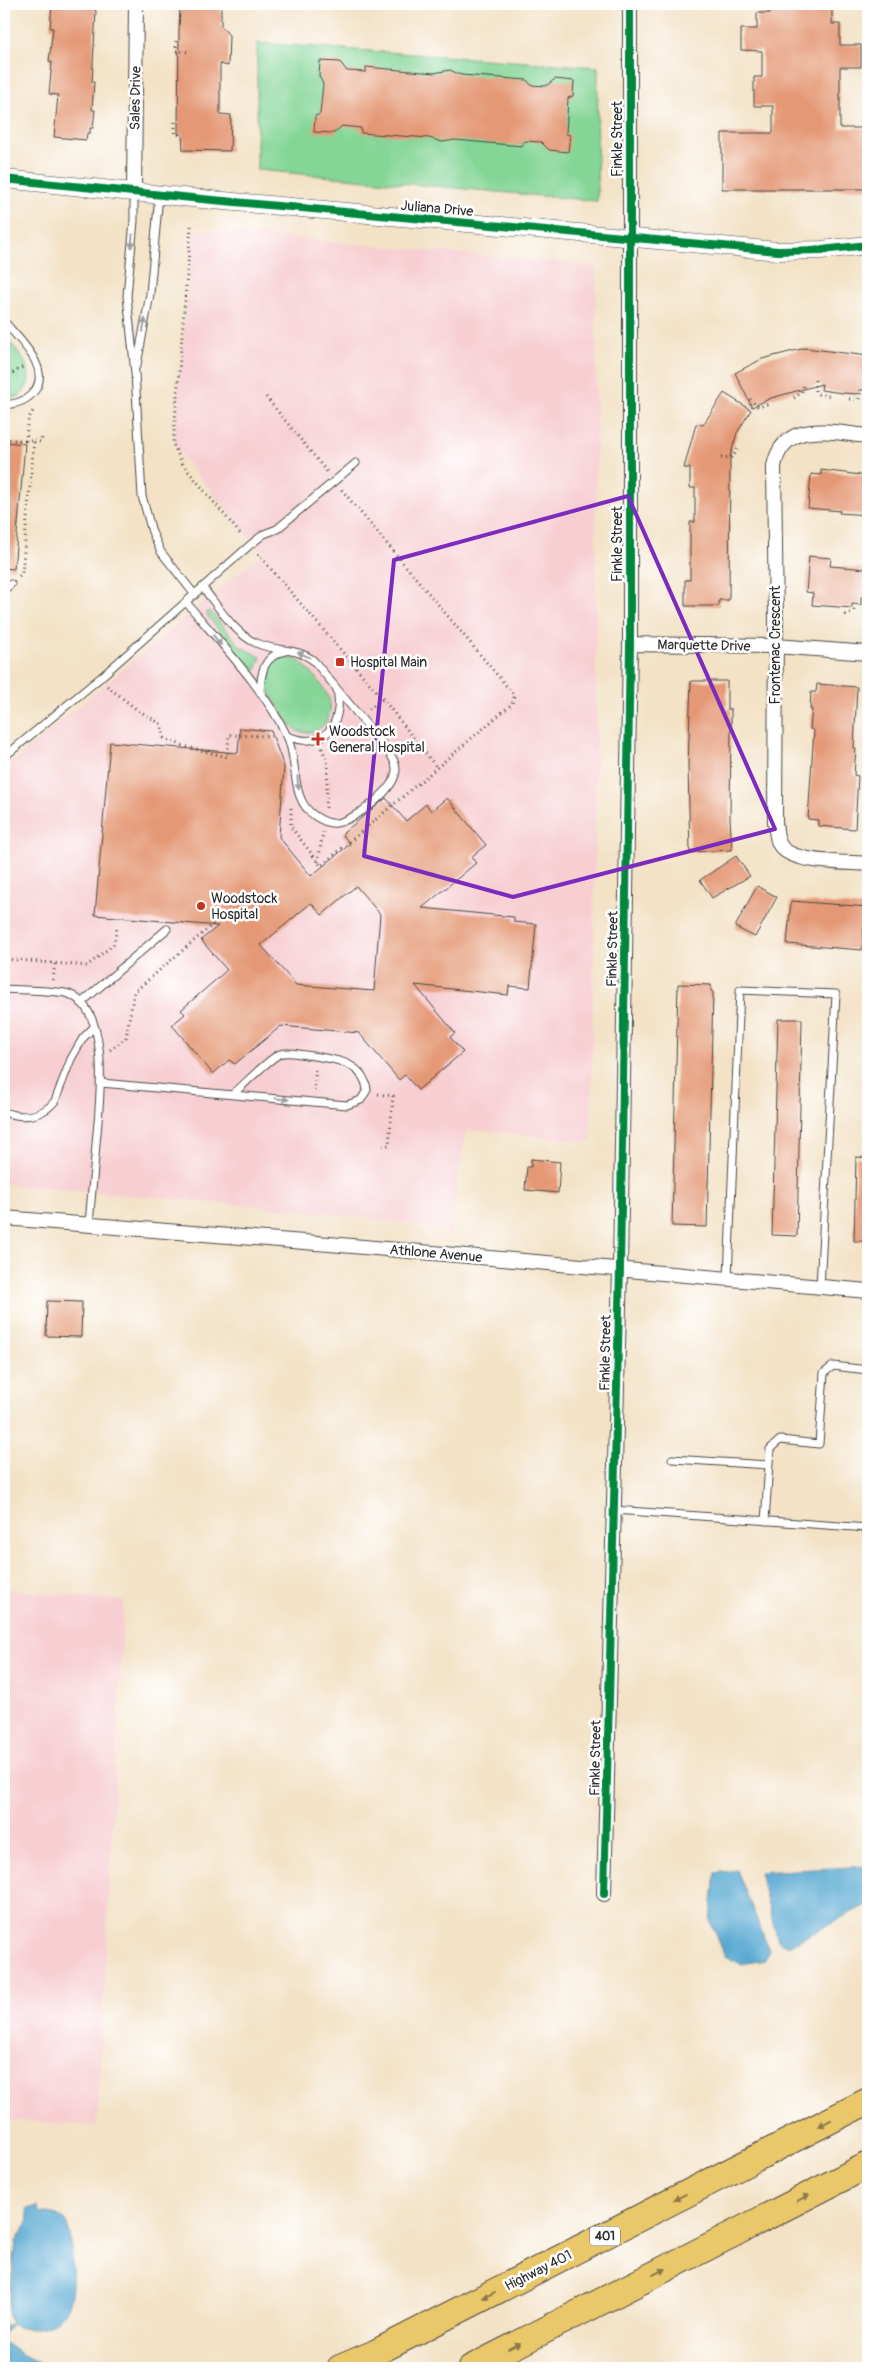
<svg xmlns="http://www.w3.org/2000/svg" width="872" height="2372" viewBox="0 0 872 2372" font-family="Pangolin,sans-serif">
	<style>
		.built { fill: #f7cfd3 }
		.green { fill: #84d596; stroke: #588060 }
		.water { fill: #56a8d1; stroke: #406a7e }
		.building { fill: #e49875; fill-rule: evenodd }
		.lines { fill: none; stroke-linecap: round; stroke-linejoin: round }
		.service-casing { stroke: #494642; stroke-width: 9 }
		.minor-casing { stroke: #494642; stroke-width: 16 }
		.tertiary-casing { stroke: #494642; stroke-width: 19 }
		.motorway-casing { stroke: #494642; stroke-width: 28 }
		.path { stroke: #494642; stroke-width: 3; stroke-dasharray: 1 4; stroke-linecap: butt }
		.service { stroke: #fff; stroke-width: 7 }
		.minor { stroke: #fff; stroke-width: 14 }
		.tertiary { stroke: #fff; stroke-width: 18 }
		.motorway { stroke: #eac769; stroke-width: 26 }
		.cycleway-casing { stroke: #fff; stroke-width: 11 }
		.cycleway { stroke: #00873e; stroke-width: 8 }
		.oneway { fill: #a0a0a0 }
		.oneway2 { fill: #8a794a }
		.marked { fill: none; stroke: #7b2cbf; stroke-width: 4; stroke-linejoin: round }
		.poi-dot { fill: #c8321e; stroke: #fff; stroke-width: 2 }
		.labels { text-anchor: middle; stroke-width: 5; stroke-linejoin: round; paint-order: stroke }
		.shield { fill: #fff; stroke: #6b6b6b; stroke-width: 1 }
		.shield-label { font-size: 12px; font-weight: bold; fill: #2b2b2b }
		.street-label { font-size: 14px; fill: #2b2b2b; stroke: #fff }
		.poi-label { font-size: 14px; fill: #2b2b2b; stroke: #fff; text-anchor: start }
	</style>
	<rect width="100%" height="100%" fill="#fff"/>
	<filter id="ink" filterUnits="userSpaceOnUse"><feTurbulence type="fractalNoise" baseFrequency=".02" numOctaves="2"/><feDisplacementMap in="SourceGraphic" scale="10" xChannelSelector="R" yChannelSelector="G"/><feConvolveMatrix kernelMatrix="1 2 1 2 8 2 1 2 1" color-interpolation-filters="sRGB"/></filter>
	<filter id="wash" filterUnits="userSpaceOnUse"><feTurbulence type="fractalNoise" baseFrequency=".0096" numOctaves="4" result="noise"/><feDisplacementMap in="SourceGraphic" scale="20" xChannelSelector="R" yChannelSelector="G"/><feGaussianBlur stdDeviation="1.12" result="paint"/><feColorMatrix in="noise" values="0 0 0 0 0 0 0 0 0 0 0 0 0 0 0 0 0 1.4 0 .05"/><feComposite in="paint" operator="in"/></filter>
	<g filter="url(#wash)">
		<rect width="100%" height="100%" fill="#f3e2c6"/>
		<path class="built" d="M193,229L596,266V773L591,1142L466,1129L450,1236L440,1228L318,1212L4,1184V769L255,559L265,554L243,531L176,448L174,437Z
			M4,1589L124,1601L97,2126L4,2120Z"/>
		<path class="green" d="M257,43L598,67L597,201L257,170Z
			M4,334C18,353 42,374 20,396L4,400Z
			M210,611L241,647L261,657L255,672L252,671L209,618L206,612Z
			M279,657L295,659L300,662C310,670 323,685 328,696C337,718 319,738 297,731C290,725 285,717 280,709C268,692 256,671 279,657Z"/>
		<path class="water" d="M868,1866V1904L788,1946L778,1941L759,1872Z
			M737,1870L769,1950L765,1960L741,1964L725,1956L710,1920L715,1873Z
			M38,2206L41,2213C49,2213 57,2213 63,2219C71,2227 71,2244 72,2255C73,2282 76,2318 44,2327C32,2330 22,2330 11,2324L4,2334V2325L11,2324L8,2312L16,2242L28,2222L27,2209Z
			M4,2342L21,2354L47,2367L4,2368Z"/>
		<g id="blocks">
			<path class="building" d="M52,4L94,5V10L96,11L92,82H94L92,110H95L93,128H90V133H87L86,140L54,137L58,95L49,94L52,62L49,61L53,28H50Z
				M186,4H221V26L229,35L228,66L220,64V114L231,115L230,151L183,150L182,134H178L179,31L180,6H186Z
				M770,4H832V24H840V45H861V67H840V128H868V189H722V133H773V106H754V77H762V51L741,50V29H757V13H770Z
				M320,61L340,62L347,71L366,72V67L434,73L450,70L461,75L527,80L531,85L546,86L555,79L574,81L573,96L568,98L566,134L570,135L568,152L549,150L541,142L524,141L522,146L455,140L442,142L429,138L361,133V128L342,126L334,133L314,132L315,116L320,114L323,84L319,76Z
				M805,348L868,356L866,390H859L858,394L842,393L821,390L822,384L771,398L752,407L735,373L762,359Z
				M724,393L751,410L737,433L730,457L729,600H719V606H685V580H690V522H695V488H690V468H684L696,424L703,425Z
				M4,442L25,444L14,569L4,568Z
				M821,470L868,476V515L839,513L840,511L808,508L811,474L821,475Z
				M809,556L831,558L830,566L868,569V597H861V605L852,604V608L812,605L813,593L806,592Z
				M691,681H727V709H731V726L730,818L732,850L690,852L688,766Z
				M817,684L857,687L854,748H856L854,775L858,776L855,829L818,826V820L808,819L814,730L810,729L812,709H810L811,692H816Z
				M240,728L271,731L284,767L279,837L311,876L350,844L342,834L386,798L406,821L426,804L431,811L447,798L486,845L471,857L476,863L422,908L514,917V922L536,924L530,988L509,986L508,995L415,985L455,1033L450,1037L463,1052L418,1090L405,1075L399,1080L359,1033L281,1026L235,1064L229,1060L213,1074L172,1025L185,1014L181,1010L227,970L201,940L218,926L95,915L110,742L238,753ZM356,886L380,914L374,991L296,985L261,945L311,903L322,915Z
				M736,856L750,876L712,898L700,880Z
				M757,886L777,897L755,937L735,927Z
				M791,901L868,907V928L864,927L862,950L787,944Z
				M678,984L711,985V991L713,992L707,1227L672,1226Z
				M778,1019H802L797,1236L772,1235Z
				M856,1157L868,1158V1241H854Z
				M531,1159L560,1162L558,1193L525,1190L527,1167H531Z
				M47,1301L82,1302L81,1337L46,1336Z"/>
		</g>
	</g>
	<g filter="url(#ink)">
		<use href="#blocks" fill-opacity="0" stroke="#494642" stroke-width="1"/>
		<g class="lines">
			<defs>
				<path id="service" d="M134,192V221L127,296L135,373L142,496L152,532L161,552L195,595
					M4,321C18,339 55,370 32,394C24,402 15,404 4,405
					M137,365L150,294L159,195
					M4,590L11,584
					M186,602C220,643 264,688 287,736C299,761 289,799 315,816C321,820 329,824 336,823C355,820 396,790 396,769C396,763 392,757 389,752L314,661C298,647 275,652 256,643C234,633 218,606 203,588
					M260,692C261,673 263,656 285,651
					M287,736C324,751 344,724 337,689
					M4,757L100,678L250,545L264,534L277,529L356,463
					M4,989C18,990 58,990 69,994C113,1012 99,1107 96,1144C94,1171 91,1198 89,1225
					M81,1003L167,929
					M101,1083L347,1105L361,1100L367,1090C364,1061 330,1058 306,1055C298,1054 288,1051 280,1054C268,1059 244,1085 233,1094
					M4,1112C23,1119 42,1117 55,1101L71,1059L83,1038L94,1027
					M728,1278L740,990L836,994L820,1287
					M672,1459L769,1465
					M614,1510L868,1528
					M765,1521L770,1449L780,1440L819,1444L824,1373L833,1366L868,1370"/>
				<path id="minor" d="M134,192L136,4
					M868,436C832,433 784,418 774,466L776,624L775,822C776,829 776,839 780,845C791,864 848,862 868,864
					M630,644L776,646L868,653
					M4,1218L329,1244L868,1291
					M604,1894L620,1268L630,644V4"/>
				<path id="tertiary" d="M4,179L202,199L778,251L821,250L868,245"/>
				<path id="motorway" d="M340,2368L375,2353L868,2101
					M471,2368L868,2165"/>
			</defs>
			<use href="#service" class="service-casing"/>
			<use href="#minor" class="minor-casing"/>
			<use href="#tertiary" class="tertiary-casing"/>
			<use href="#motorway" class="motorway-casing"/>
			<path class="path" d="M176,41V51L188,52
				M175,122V134L180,135
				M191,226L173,444L183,465L242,536
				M4,378L25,366
				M815,380V391L818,394L829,396
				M266,397L328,473
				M794,398L802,392L804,384
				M750,399L758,407L769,404
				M849,399H859L861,391
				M4,439L26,441
				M34,441L41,442L42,438
				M721,458L733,457L738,448
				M258,554L383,699L437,768
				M19,576L22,574L34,441H26C27,428 26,419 35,409
				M845,615L854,611V606
				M107,686L136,709L161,724L164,738L184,746L227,757L229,735L272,736L273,738
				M369,709L383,699
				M322,748L328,765L326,809
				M291,808V827L321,866L512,704L514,695L341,489
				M318,862L323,832
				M6,959L87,966L114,944L117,927
				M53,980L55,964
				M110,1050L126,1038L134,992L216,922
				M314,1091L316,1067
				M378,1094L393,1096L389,1145L383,1146"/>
			<use href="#service" class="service"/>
			<use href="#minor" class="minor"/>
			<use href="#tertiary" class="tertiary"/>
			<use href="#motorway" class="motorway"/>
			<defs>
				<path id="cycleway" d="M4,179L202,199L778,251L821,250L868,245
					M604,1894L620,1268L630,644V4"/>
			</defs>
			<use href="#cycleway" class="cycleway-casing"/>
			<use href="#cycleway" class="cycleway"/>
		</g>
		<defs><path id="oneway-solid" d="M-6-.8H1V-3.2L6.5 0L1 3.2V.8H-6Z" transform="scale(1.25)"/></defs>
		<g class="oneway">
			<use href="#oneway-solid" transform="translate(132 241) rotate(95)"/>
			<use href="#oneway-solid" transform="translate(144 325) rotate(-80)"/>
			<use href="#oneway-solid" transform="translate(217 640) rotate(51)"/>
			<use href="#oneway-solid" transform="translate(304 655) rotate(-157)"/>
			<use href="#oneway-solid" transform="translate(298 783) rotate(83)"/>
			<use href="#oneway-solid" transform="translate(282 1099) rotate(6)"/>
		</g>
		<g class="oneway2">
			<use href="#oneway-solid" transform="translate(825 2123) rotate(153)"/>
			<use href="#oneway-solid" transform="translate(680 2197) rotate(153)"/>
			<use href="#oneway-solid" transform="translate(803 2198) rotate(-27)"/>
			<use href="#oneway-solid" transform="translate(659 2272) rotate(-27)"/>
			<use href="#oneway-solid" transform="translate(489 2295) rotate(153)"/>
			<use href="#oneway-solid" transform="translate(514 2346) rotate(-27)"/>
		</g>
	</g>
	<path class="marked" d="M628,496L775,829L513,897L364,856L394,560Z"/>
	<g class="poi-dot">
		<rect x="335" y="657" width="10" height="10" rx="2.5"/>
		<path d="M315.5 731.5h5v5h5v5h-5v5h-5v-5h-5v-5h5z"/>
		<circle cx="201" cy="906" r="5"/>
	</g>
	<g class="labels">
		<rect class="shield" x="590" y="2226.5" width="30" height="19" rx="4"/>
		<g class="shield-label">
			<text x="605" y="2240">401</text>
		</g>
		<g class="street-label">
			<text transform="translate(135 98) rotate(-89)" y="5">Sales Drive</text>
			<text transform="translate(617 139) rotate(-90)" y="5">Finkle Street</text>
			<text transform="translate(437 208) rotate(5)" y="5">Juliana Drive</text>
			<text transform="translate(617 544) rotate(-90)" y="5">Finkle Street</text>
			<text transform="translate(704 645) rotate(1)" y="5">Marquette Drive</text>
			<text transform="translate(775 645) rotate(-90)" y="5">Frontenac Crescent</text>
			<text transform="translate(612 949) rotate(-89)" y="5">Finkle Street</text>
			<text transform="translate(436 1253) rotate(5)" y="5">Athlone Avenue</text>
			<text transform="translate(605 1353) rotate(-89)" y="5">Finkle Street</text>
			<text transform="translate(595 1758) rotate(-89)" y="5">Finkle Street</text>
			<text transform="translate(538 2270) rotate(-27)" y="5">Highway 401</text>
		</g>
		<g class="poi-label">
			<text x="350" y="667">Hospital Main</text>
			<text x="329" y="736">Woodstock<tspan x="329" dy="16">General Hospital</tspan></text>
			<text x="211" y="903">Woodstock<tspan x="211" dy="16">Hospital</tspan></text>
		</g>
	</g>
	<rect width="872" height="2372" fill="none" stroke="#fff" stroke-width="20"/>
</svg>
